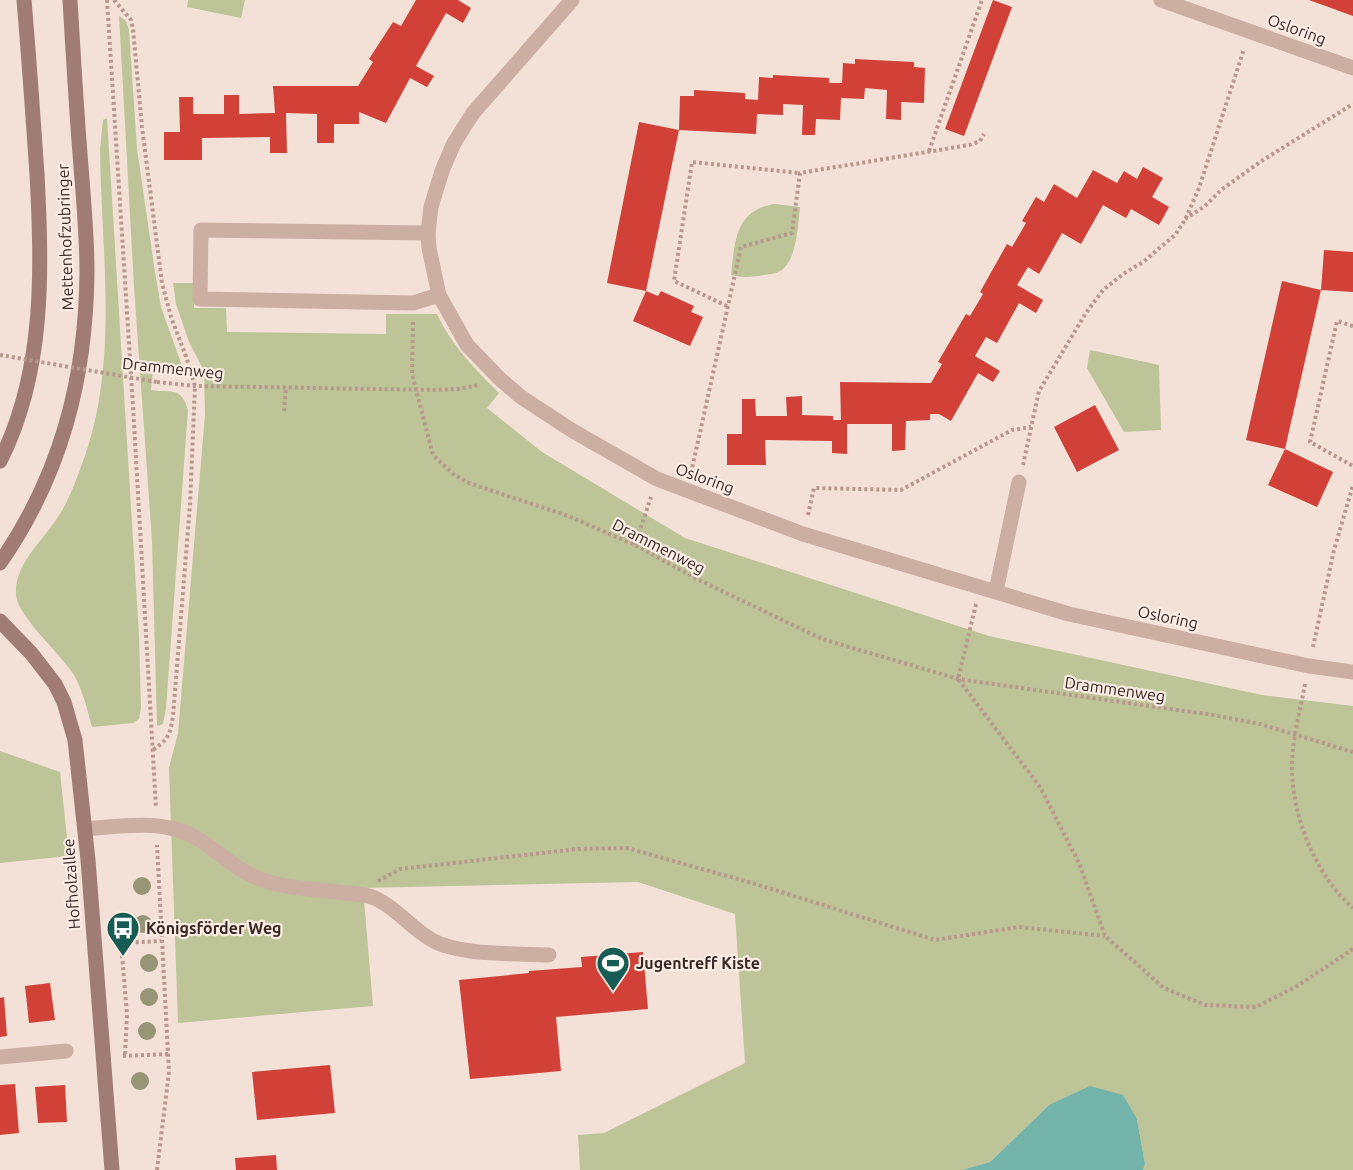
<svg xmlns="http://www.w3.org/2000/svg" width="1353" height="1170" viewBox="0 0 1353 1170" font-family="Ubuntu,sans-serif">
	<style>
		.green { fill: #bdc497 }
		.water { fill: #74b3aa }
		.building { fill: #d14138 }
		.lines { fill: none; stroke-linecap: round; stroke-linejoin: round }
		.path { stroke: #b8988d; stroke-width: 4; stroke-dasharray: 3 3; stroke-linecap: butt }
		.lane { stroke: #ccaea3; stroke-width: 15 }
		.street { stroke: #ccaea3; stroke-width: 15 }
		.secondary { stroke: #a07c74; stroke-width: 15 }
		.path-bridge { stroke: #b8988d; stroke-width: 4; stroke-dasharray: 3 3; stroke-linecap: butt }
		.tree { fill: #989577 }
		.labels { text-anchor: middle; stroke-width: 4.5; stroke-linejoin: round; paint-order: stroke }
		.street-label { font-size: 16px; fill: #372826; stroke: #fbece4 }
		.poi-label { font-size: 16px; font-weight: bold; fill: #372826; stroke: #fbece4; text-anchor: start }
	</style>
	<rect width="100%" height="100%" fill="#f3e1d8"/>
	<path class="green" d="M188,0H245L241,18L187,7Z
		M119,16L126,21L129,30L137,149L155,272L161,307L181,363L180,371L175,374L153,372L151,390C171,393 181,386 188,410L166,708L163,724L157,726L152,541L134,287Z
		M107,118L139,636L141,708L139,719L133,723L92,727C87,709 83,691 74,675C61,654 18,617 16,595C14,564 42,542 58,517C68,502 76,481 82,464C120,363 101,254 100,149L103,120Z
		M775,204L800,207C798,225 797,264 778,272C775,274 768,274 764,275C753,277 742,278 731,275C735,241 735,210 775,204Z
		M173,283H194V308H226L227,332L386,334V314H437C452,346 474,368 499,393L487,408L542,452L685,538L989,636L1262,695L1353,706V1170H1143L1145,1164L1137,1119L1049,1105L990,1162L962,1170H580L578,1135L604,1133L745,1063L735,914L638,882L363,888L373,1006L178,1023L169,768L178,733L205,415L204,371L189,342L176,304Z
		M1090,350L1159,365L1161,430L1124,432L1087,368Z
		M0,751L60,772L69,856L0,863Z"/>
	<path class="water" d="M1090,1086L1123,1095L1137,1119L1145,1164L1143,1170H962L990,1162L1049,1105Z"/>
	<path class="building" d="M416,0H458L471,8L463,23L446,13L416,66L434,76L427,87L410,78L386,123L359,112V124H334V143H317V114L286,113L287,153H270V137L202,138V160H164V132H180L179,97H193V114H224V95H239V114L275,113L273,86H358L373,62L369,59L393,22L401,26Z
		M993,0L1012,7L964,136L945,129Z
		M1309,0H1353V16Z
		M855,59L914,62V67L925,68L924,103L901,102V120L886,119L887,90L865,88L864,99L841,98L840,120L816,119L815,135H802L803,105L783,104V115L757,114L756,134L679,130L680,96H694V90L745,93V99L758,100L759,77L773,78V75L829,78V83H842L843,63L855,64Z
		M639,122L679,130L646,291L658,296L661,291L694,306L691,312L703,317L690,346L633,321L646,291L607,283Z
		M1143,167L1163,178L1152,197L1169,207L1159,225L1131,209L1126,218L1103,205L1081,244L1062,233L1039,274L1028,267L1017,285L1043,300L1036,313L1019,303L997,343L986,337L975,356L1000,371L993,382L978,373L951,421L939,414H930V420L906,421L905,450L892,451V424H847V454L832,453V441L765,440L766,465H727V434H742V399H755L756,416H787L786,397L802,396V415L833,416V420H841L840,382L931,383L942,364L938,362L966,314L970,316L983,294L980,292L1007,244L1012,247L1026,223L1022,221L1036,197L1044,202L1054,184L1077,198L1093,170L1117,183L1124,171L1137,179Z
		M1324,250L1353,252V292L1321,290Z
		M1282,281L1321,290L1285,449L1246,440Z
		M1095,405L1119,450L1077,472L1054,427Z
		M1285,449L1333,472L1317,507L1268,485Z
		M643,952L648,1009L556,1017L561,1071L470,1079L459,980L529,973V971L582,967L581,957Z
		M50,983L55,1020L29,1023L25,986Z
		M4,997L7,1036L0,1037V998Z
		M330,1065L335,1113L257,1120L252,1072Z
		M15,1084L19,1133L0,1135V1085Z
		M65,1085L67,1122L38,1123L35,1087Z
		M276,1155L277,1170H236L235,1158Z"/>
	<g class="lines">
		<path class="path" d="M107,0L133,406L156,808
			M114,0L131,20L133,29L142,127L162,283L171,317L187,359L195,386L190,505L173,716C170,736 168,739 153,750
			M929,151L982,0
			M1185,219L1205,206L1221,190L1263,160L1353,104
			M727,306L674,281L692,162L800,173
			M413,322L412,374L433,455L453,474L469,483L568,516L635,545L697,579L822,639L958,679L1213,715L1260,724L1353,752
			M1353,326L1337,321L1310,442L1353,466
			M157,382L195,386L437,390L458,389L479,385
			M284,411L286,387
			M1023,465L1039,391L1086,313L1103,290L1123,274L1143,262L1175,235L1185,220L1199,188L1244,49
			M691,473L741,247L792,233L800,173L969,145L980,141L984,134
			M808,515L814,488L901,490L1012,430L1031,427
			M635,545L651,497
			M976,604L958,679L1040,787L1079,863L1105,936L1164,988L1205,1005L1256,1007L1299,985L1353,949
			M1313,647L1334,550L1353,485
			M1305,684C1300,712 1291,743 1292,771C1293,819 1317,877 1353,908
			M378,881L400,869L578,849L627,848L759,885L935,940L1019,927L1105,936
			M125,1054L127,1015L121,943L161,941
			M123,1056L168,1054
			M157,1170L169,1072L157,845"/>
		<path class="lane" d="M428,233L201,230L200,299L413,303L439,295
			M996,591L1019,482
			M85,829C124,826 166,818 200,840C220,853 235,869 257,878C285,889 317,889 346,893C354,894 362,894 369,896C394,904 410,928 432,940C460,956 516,953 549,955"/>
		<path class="street" d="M572,0L473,113L454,143L442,171L431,207L428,233L429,248L439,295L467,345L500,379L521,397L573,431L657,479L803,534L1069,614L1309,666L1353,672
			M1161,0L1353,68
			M0,1057L66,1051"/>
		<path class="secondary" d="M0,461C45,372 42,271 37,174C33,116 29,58 24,0
			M0,563C61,475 86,379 87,272C87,233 83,193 80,154C76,103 73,51 70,0
			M0,621L31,653L55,684L64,702L75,740L88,860L112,1170"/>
		<path class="path-bridge" d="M0,355L157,382"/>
	</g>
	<g class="tree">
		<circle cx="142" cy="886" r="9"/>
		<circle cx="143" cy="924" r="9"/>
		<circle cx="149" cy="963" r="9"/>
		<circle cx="149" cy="997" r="9"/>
		<circle cx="147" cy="1031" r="9"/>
		<circle cx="140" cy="1081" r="9"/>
	</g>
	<defs>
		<symbol id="bus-pin" viewBox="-11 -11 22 30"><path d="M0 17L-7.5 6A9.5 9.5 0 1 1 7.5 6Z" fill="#175c54" stroke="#fbece4"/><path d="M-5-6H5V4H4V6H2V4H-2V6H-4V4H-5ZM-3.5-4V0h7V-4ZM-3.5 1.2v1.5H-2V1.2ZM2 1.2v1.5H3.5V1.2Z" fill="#fff"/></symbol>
		<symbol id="stadium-pin" viewBox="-11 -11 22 30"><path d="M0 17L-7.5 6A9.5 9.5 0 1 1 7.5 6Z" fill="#175c54" stroke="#fbece4"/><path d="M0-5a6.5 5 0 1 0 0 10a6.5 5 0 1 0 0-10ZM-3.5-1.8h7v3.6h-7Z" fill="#fff"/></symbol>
	</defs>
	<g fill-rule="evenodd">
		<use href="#bus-pin" x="104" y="909" width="38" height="52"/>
		<use href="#stadium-pin" x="594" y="944" width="38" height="52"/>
	</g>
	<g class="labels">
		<g class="street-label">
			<text transform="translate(1297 29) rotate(20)" y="6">Osloring</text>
			<text transform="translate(65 237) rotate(-92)" y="6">Mettenhofzubringer</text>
			<text transform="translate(173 368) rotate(6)" y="6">Drammenweg</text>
			<text transform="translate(705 478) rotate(20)" y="6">Osloring</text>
			<text transform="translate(659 546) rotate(27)" y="6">Drammenweg</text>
			<text transform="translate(1168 617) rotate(12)" y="6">Osloring</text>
			<text transform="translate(1115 689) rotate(8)" y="6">Drammenweg</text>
			<text transform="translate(71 884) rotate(-94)" y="6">Hofholzallee</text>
		</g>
		<g class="poi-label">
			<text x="146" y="934">Königsförder Weg</text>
			<text x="636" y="969">Jugentreff Kiste</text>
		</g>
	</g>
</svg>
